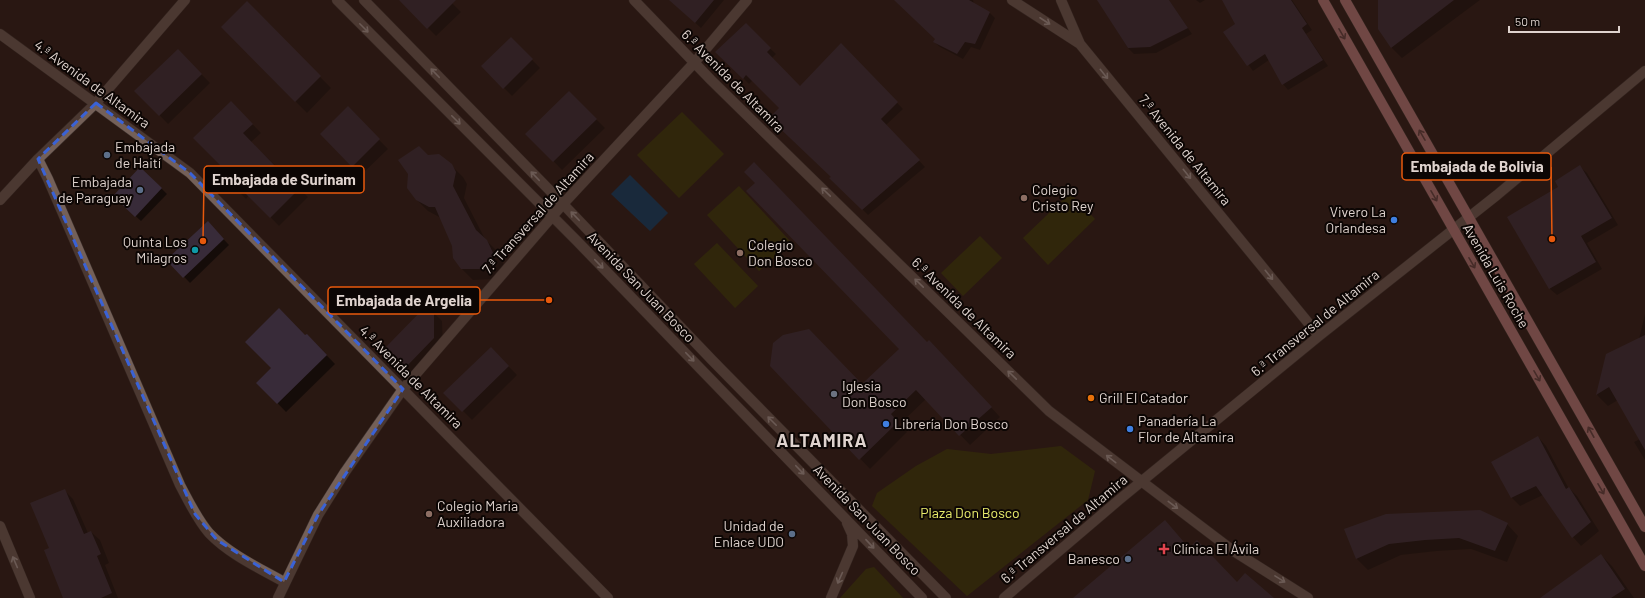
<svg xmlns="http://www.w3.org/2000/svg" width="1645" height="598" viewBox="0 0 1645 598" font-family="Barlow,sans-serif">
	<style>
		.green { fill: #393903 }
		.water { fill: #063f6e }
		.shadow { fill: #0007 }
		.building { fill: #382b39 }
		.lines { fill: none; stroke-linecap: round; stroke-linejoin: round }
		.minor-casing { stroke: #3e322e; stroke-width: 11 }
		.major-casing { stroke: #3e322e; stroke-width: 11 }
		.minor { stroke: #746058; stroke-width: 10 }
		.major { stroke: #c58282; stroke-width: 10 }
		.oneway { stroke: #baaba5 }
		.oneway2 { stroke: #684443 }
		.marked { fill: none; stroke: #3a62d6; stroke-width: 3; stroke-dasharray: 8 5; stroke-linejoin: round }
		.service-dot { fill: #5c6f8a; stroke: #0c0604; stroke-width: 1.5 }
		.education-dot { fill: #8d6e63; stroke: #0c0604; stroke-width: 1.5 }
		.shop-dot { fill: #3f7fe0; stroke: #0c0604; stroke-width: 1.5 }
		.culture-dot { fill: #0f9aa8; stroke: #0c0604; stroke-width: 1.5 }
		.worship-dot { fill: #6b7280; stroke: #0c0604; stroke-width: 1.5 }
		.food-dot { fill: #e8710a; stroke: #0c0604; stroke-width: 1.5 }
		.health-dot { fill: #e0444e; stroke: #0c0604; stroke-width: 1.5 }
		.labels { text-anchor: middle; stroke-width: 4; stroke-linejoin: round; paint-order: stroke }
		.street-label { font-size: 14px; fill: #dfd3ce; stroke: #0c0604 }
		.poi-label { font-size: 14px; fill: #dfd3ce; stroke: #0c0604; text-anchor: start }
		.park-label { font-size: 14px; fill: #eaed6c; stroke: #0c0604 }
		.district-label { font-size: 18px; font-weight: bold; letter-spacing: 1px; fill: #dfd3ce; stroke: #0c0604 }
		.leader { fill: none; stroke: #e8590c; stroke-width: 1.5 }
		.callout-dot { fill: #e8590c; stroke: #0c0604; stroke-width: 1.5 }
		.callout { fill: #0c0604; stroke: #e8590c; stroke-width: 1.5 }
		.callout-label { font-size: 15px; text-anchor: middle; font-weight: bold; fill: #dfd3ce }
	</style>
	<rect width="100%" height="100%" fill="#291812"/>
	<path class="green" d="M682,112L724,154L679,198L637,155Z
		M739,186L791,242L759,271L707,215Z
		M1070,193L1095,219L1048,265L1023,238Z
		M980,236L1002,258L963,296L941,273Z
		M717,243L758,286L735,308L694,264Z
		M1061,446L1095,471L1088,500L967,596L872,506L877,493L916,466L947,449L991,454Z
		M874,567L903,598H840L866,569Z"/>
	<path class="water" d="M630,175L668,213L650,231L611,194Z"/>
	<path class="shadow" d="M400,0H449L461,12L436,36Z
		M670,0H724L701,28Z
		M896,0H973L974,4L990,13L995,18L980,50L971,47L963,59L940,47L934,42L936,39Z
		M1098,0H1169L1192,34L1156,53L1134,54L1128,48Z
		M1196,0H1205L1200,3Z
		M1223,0H1292L1312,30L1306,34L1328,66L1288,90L1283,84L1269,60L1253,71L1224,32L1236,25Z
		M1379,0H1480L1402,58L1391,47Z
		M247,3L331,88L307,113L222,27Z
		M746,25L776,54L772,58L800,87L841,44L903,109L886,125L925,167L868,215L831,178L832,177L780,108L753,80L749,84L717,52Z
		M511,38L540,68L512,96L482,66Z
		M178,50L210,83L168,124L136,91Z
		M569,92L605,128L562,170L527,134Z
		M231,102L261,133L251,142L308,197L279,226L249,195L246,199L217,170L222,165Z
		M348,108L388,149L361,175L321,134Z
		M428,156L451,165L463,177L467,184L464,198L485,239L498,252L505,267L496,279L473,280L461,268L441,218L428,211L417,200Z
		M1580,167L1587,173L1618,225L1587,243L1602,269L1557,295L1550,289L1508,217L1560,187Z
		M161,188L167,194L141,221L120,202Z
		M213,228L229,245L190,283L168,260Z
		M433,312L442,321L443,347L415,375L387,347Z
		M1645,314V460L1634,442L1640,439L1618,400L1608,406L1597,395L1607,355L1639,339Z
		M307,335L335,364L286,412L258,383Z
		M927,343L939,351L1000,417L970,445L926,399L900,424L907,432L870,469L771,365L862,385Z
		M491,348L517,375L472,420L445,393Z
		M1538,437L1546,446L1568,487L1577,496L1599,531L1581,546L1573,537L1543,495L1520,506L1512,498Z
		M64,490L73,499L88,533L91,532L100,540L109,563L105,565L118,598H64L50,549Z
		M1507,524L1518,536L1507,562L1471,549L1437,551L1401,555L1368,570L1356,558L1346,529Z
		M1601,555L1612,566L1634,598H1541Z"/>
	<path class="building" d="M399,0H456L427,29Z
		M669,0H714L695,23Z
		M894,0H969L990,12L975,44L965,42L957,54L933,42L935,39Z
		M1097,0H1169L1188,28L1150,47L1128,48Z
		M1222,0H1291L1307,24L1302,28L1323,60L1282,85L1265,54L1247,66L1223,32L1235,24Z
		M1378,0H1454L1391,48L1378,29Z
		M247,1L321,76L295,102L221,27Z
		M746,23L771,48L767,52L800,86L841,43L898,102L881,119L920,160L862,210L829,178L831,177L769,118L779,108L746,75L743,79L715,52Z
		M511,37L533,59L503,89L481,66Z
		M178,49L202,74L159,116L134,91Z
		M569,91L597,119L553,162L525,134Z
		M231,101L253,124L243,133L277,168L278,166L300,188L270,218L240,188L237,191L216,170L220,165L193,138Z
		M348,106L380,139L352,167L320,134Z
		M419,146L428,155L439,154L452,164L456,172L453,186L476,230L487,240L494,255L489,265L485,269H461L453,258L452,246L435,207H429L416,200L407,188L408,174L398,160Z
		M754,162L927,342L929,340L992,407L959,436L916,390L891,414L898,422L859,460L770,366L773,343L783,335L809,329L862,384L899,349L746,191L755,183L744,172Z
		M1580,165L1612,218L1581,236L1596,262L1549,289L1507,217L1558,187L1555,181Z
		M140,167L162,188L135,217L113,196Z
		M208,221L224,239L183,278L166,260Z
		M425,307L434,311V338L406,367L386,347Z
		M279,308L305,335L307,334L327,355L277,404L256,383L271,368L245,342Z
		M1645,335V450L1609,387L1596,395L1606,354Z
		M491,347L509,366L462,412L443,393Z
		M1538,436L1566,489L1569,487L1591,522L1572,538L1536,486L1511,498L1491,462Z
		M65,489L84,534L91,531L101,554L97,556L112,593L101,598H63L44,550L49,548L30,503Z
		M1480,510L1508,523L1495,551L1459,538L1425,540L1389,544L1356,559L1344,529L1386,514Z
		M1165,520L1189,548L1197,540L1237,582L1245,573L1274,598H1073Z
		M1601,554L1625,589L1611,598H1540Z"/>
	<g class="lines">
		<defs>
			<path id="minor" d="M337,0L577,241L922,598
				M364,0L563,204L712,360L946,598
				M634,0L711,80L1049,411L1232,550L1308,598
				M1012,0L1080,44L1319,336
				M1061,0L1080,44
				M0,34L190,173L608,598
				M38,159L48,179L180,485C189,502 197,519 209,533C229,554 259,568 284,582
				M0,200L38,159L96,103L185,0
				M0,526L30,598
				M278,598L318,515L345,472L403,389L563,204L694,63L747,0
				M831,598L853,546L852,534L847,523
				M1004,598L1120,499L1319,336L1497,195L1645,71"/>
			<path id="major" d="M1323,0L1645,566
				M1345,0L1645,527"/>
		</defs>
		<use href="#minor" class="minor-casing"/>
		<use href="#major" class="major-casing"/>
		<use href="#minor" class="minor"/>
		<use href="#major" class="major"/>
	</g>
	<defs><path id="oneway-shaft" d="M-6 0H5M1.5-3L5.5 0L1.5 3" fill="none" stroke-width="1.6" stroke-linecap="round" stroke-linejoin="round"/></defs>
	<g class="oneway">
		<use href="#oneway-shaft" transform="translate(1045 21) rotate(33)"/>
		<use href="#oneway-shaft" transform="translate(364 28) rotate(45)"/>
		<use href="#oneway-shaft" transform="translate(435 73) rotate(-134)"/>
		<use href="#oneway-shaft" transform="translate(1104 74) rotate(51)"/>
		<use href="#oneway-shaft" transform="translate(456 120) rotate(45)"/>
		<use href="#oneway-shaft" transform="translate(1187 174) rotate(51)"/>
		<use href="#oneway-shaft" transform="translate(535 176) rotate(-134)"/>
		<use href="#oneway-shaft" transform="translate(826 192) rotate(-136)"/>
		<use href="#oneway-shaft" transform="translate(575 216) rotate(-134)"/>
		<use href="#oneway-shaft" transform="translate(599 264) rotate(46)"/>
		<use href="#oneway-shaft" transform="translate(1269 275) rotate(51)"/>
		<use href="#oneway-shaft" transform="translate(919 283) rotate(-136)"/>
		<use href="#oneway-shaft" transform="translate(690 357) rotate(46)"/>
		<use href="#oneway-shaft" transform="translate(1012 375) rotate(-136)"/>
		<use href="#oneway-shaft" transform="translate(772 421) rotate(-135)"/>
		<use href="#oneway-shaft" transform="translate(1111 459) rotate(-142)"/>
		<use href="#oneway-shaft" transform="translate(800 470) rotate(46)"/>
		<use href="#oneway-shaft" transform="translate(1173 505) rotate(37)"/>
		<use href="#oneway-shaft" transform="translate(870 544) rotate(47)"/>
		<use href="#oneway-shaft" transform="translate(15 562) rotate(-113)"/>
		<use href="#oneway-shaft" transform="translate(840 578) rotate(114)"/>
		<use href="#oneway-shaft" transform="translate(1280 579) rotate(32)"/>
	</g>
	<g class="oneway2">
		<use href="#oneway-shaft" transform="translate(1342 34) rotate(60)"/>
		<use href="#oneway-shaft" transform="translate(1422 135) rotate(-120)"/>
		<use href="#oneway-shaft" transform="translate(1434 196) rotate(60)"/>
		<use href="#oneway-shaft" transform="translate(1472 263) rotate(60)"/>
		<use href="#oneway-shaft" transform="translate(1537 376) rotate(60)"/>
		<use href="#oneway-shaft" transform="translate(1591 432) rotate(-119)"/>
		<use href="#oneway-shaft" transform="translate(1601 489) rotate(60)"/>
	</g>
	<path d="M0 0H1645V598H0ZM96,103L190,173L403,389L318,515L284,582L217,540L195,514L38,159Z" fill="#291812" fill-opacity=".55" fill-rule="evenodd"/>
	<path class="marked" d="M96,103L190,173L403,389L318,515L284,582L217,540L195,514L38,159Z"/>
	<g class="service-dot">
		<circle cx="107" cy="155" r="4"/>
		<circle cx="140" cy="190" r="4"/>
		<circle cx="792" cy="534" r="4"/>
		<circle cx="1128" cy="559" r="4"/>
	</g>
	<g class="education-dot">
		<circle cx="1024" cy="198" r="4"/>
		<circle cx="740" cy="253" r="4"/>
		<circle cx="429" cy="514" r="4"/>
	</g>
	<g class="shop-dot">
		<circle cx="1394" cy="220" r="4"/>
		<circle cx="886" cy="424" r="4"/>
		<circle cx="1130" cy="429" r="4"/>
	</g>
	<circle class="culture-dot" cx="195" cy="250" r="4"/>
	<circle class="worship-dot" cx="834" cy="394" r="4"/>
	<circle class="food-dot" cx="1091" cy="398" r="4"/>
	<path class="health-dot" d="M1162 543h4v4h4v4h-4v4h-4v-4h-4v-4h4z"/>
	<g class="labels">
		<g class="street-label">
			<text transform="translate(733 81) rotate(45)" y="5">6.ª Avenida de Altamira</text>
			<text transform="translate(92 84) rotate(36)" y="5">4.ª Avenida de Altamira</text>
			<text transform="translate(1185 150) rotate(51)" y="5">7.ª Avenida de Altamira</text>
			<text transform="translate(538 213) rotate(-48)" y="5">7.ª Transversal de Altamira</text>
			<text transform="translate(1496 276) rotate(60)" y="5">Avenida Luis Roche</text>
			<text transform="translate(641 287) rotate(46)" y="5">Avenida San Juan Bosco</text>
			<text transform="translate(964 308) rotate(44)" y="5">6.ª Avenida de Altamira</text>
			<text transform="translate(1315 323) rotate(-39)" y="5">6.ª Transversal de Altamira</text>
			<text transform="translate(411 377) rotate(45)" y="5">4.ª Avenida de Altamira</text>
			<text transform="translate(867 520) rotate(46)" y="5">Avenida San Juan Bosco</text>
			<text transform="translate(1064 529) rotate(-40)" y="5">6.ª Transversal de Altamira</text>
		</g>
		<g class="poi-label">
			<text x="115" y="152">Embajada<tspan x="115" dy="16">de Haití</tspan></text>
			<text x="132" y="187" text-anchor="end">Embajada<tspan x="132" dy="16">de Paraguay</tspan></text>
			<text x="1032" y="195">Colegio<tspan x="1032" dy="16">Cristo Rey</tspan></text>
			<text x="1386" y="217" text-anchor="end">Vivero La<tspan x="1386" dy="16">Orlandesa</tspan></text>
			<text x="187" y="247" text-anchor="end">Quinta Los<tspan x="187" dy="16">Milagros</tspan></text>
			<text x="748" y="250">Colegio<tspan x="748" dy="16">Don Bosco</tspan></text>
			<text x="842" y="391">Iglesia<tspan x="842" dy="16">Don Bosco</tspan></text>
			<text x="1099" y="403">Grill El Catador</text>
			<text x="1138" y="426">Panadería La<tspan x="1138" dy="16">Flor de Altamira</tspan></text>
			<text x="894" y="429">Librería Don Bosco</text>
			<text x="437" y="511">Colegio Maria<tspan x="437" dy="16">Auxiliadora</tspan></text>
			<text x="784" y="531" text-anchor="end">Unidad de<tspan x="784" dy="16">Enlace UDO</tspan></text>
			<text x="1173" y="554">Clínica El Ávila</text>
			<text x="1120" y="564" text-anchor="end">Banesco</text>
		</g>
		<g class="park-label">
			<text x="970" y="518">Plaza Don Bosco</text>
		</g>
		<g class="district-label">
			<text x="822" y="447">ALTAMIRA</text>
		</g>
	</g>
	<path class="leader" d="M1552 239L1551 167M203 241L204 180M549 300L480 300"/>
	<g class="callout-dot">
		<circle cx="1552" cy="239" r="4"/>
		<circle cx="203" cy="241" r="4"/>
		<circle cx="549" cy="300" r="4"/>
	</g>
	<g class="callout">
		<rect x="1402" y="153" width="149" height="27" rx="4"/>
		<rect x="204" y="166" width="160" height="27" rx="4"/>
		<rect x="328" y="287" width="152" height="27" rx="4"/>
	</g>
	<g class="callout-label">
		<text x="1477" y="172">Embajada de Bolivia</text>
		<text x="284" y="185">Embajada de Surinam</text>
		<text x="404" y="306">Embajada de Argelia</text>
	</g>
	<path d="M1509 26v6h110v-6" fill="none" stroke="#dfd3ce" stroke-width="2"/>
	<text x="1515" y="26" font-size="12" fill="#dfd3ce" stroke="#0c0604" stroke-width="3" paint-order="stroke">50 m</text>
</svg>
